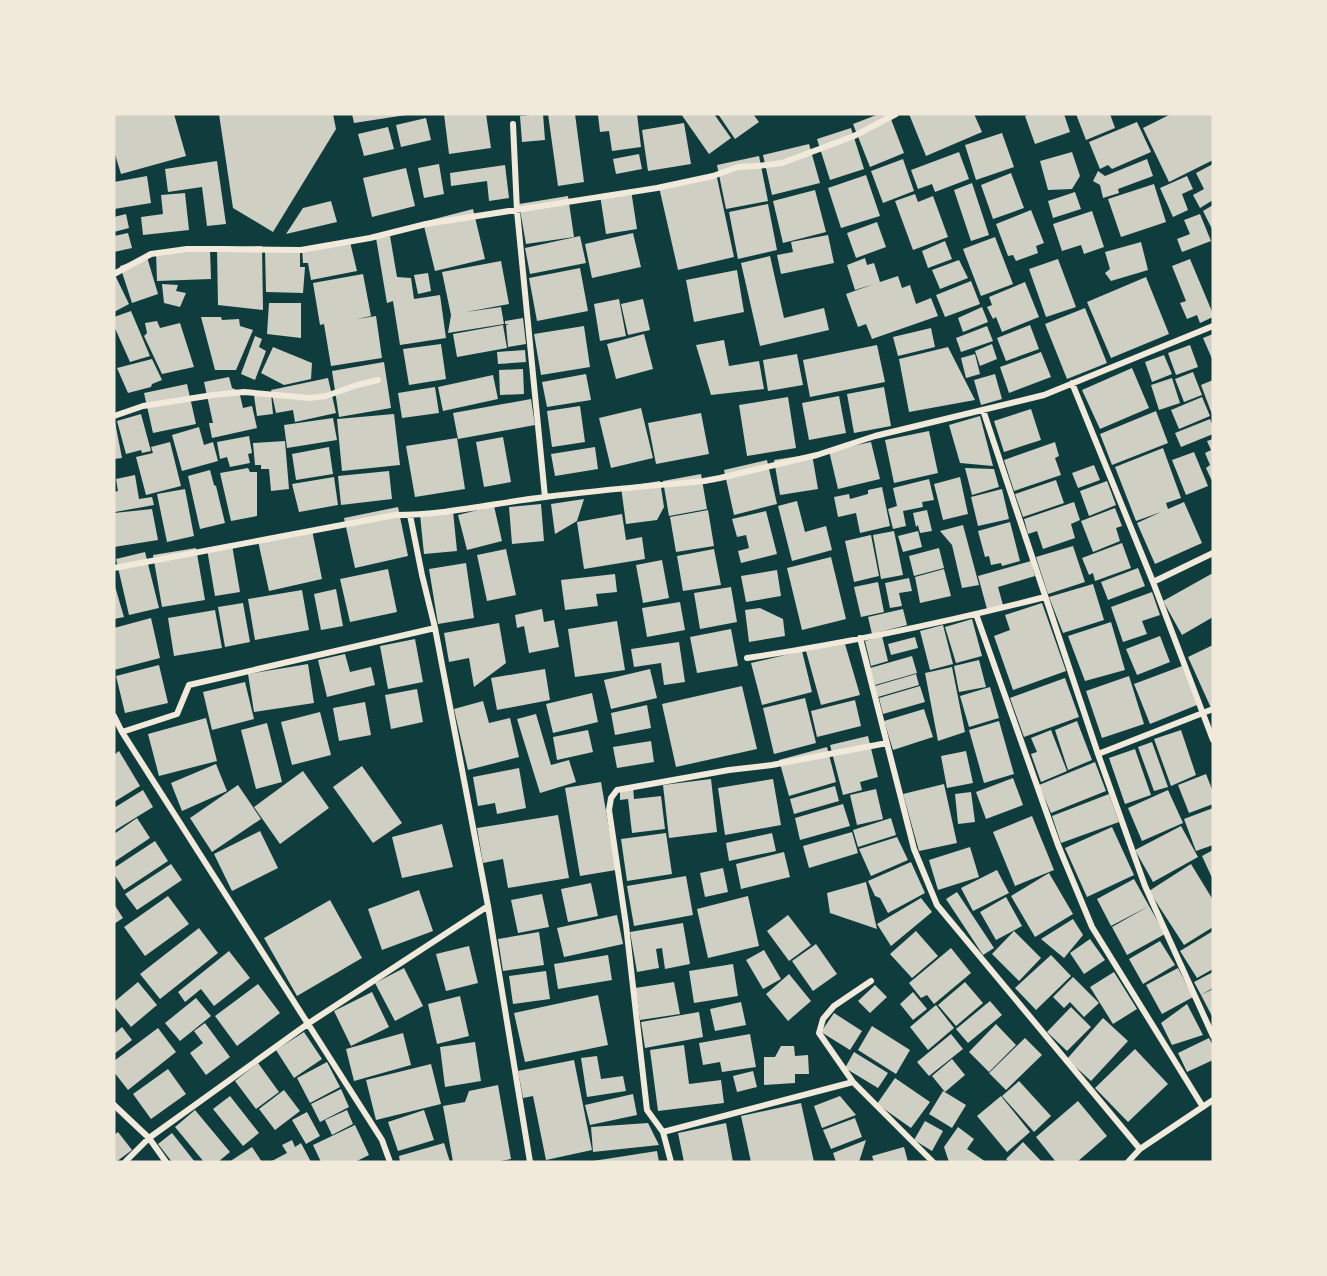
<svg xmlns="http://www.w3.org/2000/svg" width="1327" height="1276" viewBox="0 0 1327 1276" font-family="'Open Sans',sans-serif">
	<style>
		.building { fill: #cfcfc3 }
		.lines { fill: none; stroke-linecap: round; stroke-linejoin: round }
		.minor { stroke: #f1e9da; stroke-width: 6 }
	</style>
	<rect width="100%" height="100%" fill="#0f3d3e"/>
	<path class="building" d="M114,114H174L186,156L121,174L114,151Z
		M219,114H333L336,129L273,232L233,208Z
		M352,114H406V115L354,123Z
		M444,114H486L491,148L449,154Z
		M540,114H543L545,140L522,142L520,116Z
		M548,114H575L584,182L558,186Z
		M637,114L641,147L612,151L609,131L600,132L598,115Z
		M681,114H714L731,138L709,154Z
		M718,114H753L759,122L735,139Z
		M879,114H889L904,153L870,167L853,124Z
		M909,114H974L982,132L926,156Z
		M1030,114H1064L1070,132L1035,144L1025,116Z
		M1076,114H1110L1115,128L1086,140Z
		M1171,114H1213V160L1169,182L1143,128Z
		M426,118L431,140L401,147L396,125Z
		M1137,122L1151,152L1112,169L1108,165L1100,169L1089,142Z
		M684,123L691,164L648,171L642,130Z
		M388,127L394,149L364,156L358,134Z
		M851,128L864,169L830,180L817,139Z
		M1002,133L1014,167L976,180L965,145Z
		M809,144L820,183L772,195L763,155Z
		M959,152L969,179L935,192L932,184L918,189L911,170Z
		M1072,152L1080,176L1072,189L1048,190L1040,161Z
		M639,154L642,169L616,174L613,159Z
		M759,156L768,201L726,209L717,165Z
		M903,159L914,191L883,203L871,171Z
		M1147,159L1153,176L1118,189L1119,193L1103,198L1100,185L1093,181L1098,171L1105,176Z
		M217,161L226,224L207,226L202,187L168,192L165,169Z
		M439,164L444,194L424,198L418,168Z
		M1213,164V200L1200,208L1193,195L1204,189L1196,173Z
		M505,165L509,198L489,201L487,181L451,186L450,173Z
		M406,168L415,206L372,217L363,178Z
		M716,173L734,257L678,270L659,187Z
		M1011,173L1024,208L993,219L981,185Z
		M866,175L880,216L841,228L828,188Z
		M147,176L151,203L114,209V182Z
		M1187,176L1193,189L1182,194L1188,210L1173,217L1160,188Z
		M972,183L989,235L971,241L954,190Z
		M1154,184L1166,222L1121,237L1108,199Z
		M631,190L637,229L606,234L600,195Z
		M815,190L826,232L783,243L773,201Z
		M1075,192L1081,209L1053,218L1048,201Z
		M185,193L189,230L143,235L141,217L163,214L161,195Z
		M915,194L918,202L933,196L948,237L913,250L895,201Z
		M568,196L574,237L526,244L519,204Z
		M331,201L337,222L286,234L303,208Z
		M768,204L777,250L738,259L729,212Z
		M1213,205V231L1203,211Z
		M473,209L485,259L435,271L423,222Z
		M1031,210L1044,243L1036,246L1038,253L1016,261L1013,255L1008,256L996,224Z
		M1092,211L1104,247L1084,254L1081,245L1062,251L1053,224Z
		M126,214L129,228L114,232V217Z
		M1200,214L1211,241L1182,252L1177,239L1190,234L1184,220Z
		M877,222L886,247L856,258L847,233Z
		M128,233L132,248L114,252V236Z
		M633,233L641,267L592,278L585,244Z
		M828,235L834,263L781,274L777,255L793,252L791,242Z
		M390,236L397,277L411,278L414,299L440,295L446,338L400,345L393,301L387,303L376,238Z
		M580,236L586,263L530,274L525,248Z
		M995,237L1013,284L981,296L963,249Z
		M945,241L952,259L928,268L922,251Z
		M350,242L357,271L311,280L308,263H303L302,248Z
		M1141,242L1148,270L1111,281L1105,273L1110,269L1105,252Z
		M262,246L263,310L218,305L217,248Z
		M210,249L211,279L157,281L156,251Z
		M265,250L300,251V267H305L303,293L266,292Z
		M770,256L784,318L824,308L829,330L760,346L741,263Z
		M147,257L158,294L132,303L120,266Z
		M865,258L867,265L874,263L880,282L898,276L902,288L910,285L916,304L931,298L938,316L872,339L866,324L858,327L846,294L874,284L855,290L847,265Z
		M1058,259L1076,307L1046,317L1029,269Z
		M1190,259L1213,314V317L1200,323L1197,315L1187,319L1180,303L1186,301L1172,266Z
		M959,260L968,278L940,289L932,270Z
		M501,261L509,304L466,312L501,307L504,324L448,333L451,315L442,272Z
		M580,268L588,311L537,321L529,278Z
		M737,270L744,312L694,322L686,280Z
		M114,273L129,304L114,312Z
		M428,273L431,291L418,294L414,275Z
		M363,274L371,316L357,319L376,316L382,358L331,366L324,324L320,325L313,283Z
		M1146,277L1169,334L1111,358L1087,302Z
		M971,281L980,304L945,317L936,295Z
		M1025,282L1039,317L1002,332L996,317L993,319L987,307L992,305L989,297Z
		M162,284L178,285L176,291L186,293L180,307L164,303Z
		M619,299L626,336L600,341L594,304Z
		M643,299L650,330L628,335L621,304Z
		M269,303H301V338L267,334Z
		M982,307L988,322L963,332L958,318Z
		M1085,308L1107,363L1067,379L1045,324Z
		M131,311L150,356L130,362L114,326V317Z
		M201,317H221L222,320L239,319L240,326L253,330L236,370H215Z
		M523,318L526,344L508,347L506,325L509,324H505V321Z
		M157,321L160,328L180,323L194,367L162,374L144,336L147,333L145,323Z
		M503,325L507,348L457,357L453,334Z
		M1030,325L1039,349L1006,361L997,338Z
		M584,326L590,367L541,375L534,334Z
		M987,326L993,341L961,352L956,338Z
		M931,328L935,347L898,356L893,337Z
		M644,334L653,369L616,379L607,344Z
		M1213,334V361L1203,338Z
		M255,336L262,339L259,347L266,351L255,380L241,374Z
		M724,340L729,366L759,361L764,389L711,395L696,345Z
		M441,344L446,379L409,385L403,349Z
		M992,344L997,359L980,366L975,351Z
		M877,345L885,382L810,397L803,360Z
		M1190,345L1198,367L1176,375L1168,353Z
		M273,347L312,363L311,379L284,385L261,373Z
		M948,347L975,400L909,412L899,359Z
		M525,350L526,362L498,364L497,352Z
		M1041,352L1051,377L1009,393L1000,367Z
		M797,354L803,385L768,391L763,360Z
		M975,354L980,374L966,378L961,358Z
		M1164,355L1172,374L1152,382L1145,362Z
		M152,359L162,380L152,384L151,387L128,393L117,368Z
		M384,362L391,408L339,417L332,371Z
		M1132,368L1149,408L1100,429L1082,390Z
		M523,369L524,394L500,395L499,370Z
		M1193,372L1202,395L1184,402L1175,379Z
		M586,374L591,400L547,407L542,382Z
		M995,374L1002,399L981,405L974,380Z
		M493,375L498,399L443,411L438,387Z
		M229,377L232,388L239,391L243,408L252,406L257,428L212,438L209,423H213L204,382Z
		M328,378L336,413L295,422L293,410L276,413L271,390Z
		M1172,378L1180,403L1159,410L1151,385Z
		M1213,380V417L1201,385Z
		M187,384L196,424L153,433L144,393Z
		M435,387L439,413L402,418L398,393Z
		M884,387L891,426L854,433L847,394Z
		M271,394L273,414L257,416L254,396Z
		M839,396L846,433L809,440L802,403Z
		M788,397L796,448L747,456L739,405Z
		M1202,397L1210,416L1179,429L1171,410Z
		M531,399L535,425L458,439L453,413Z
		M580,406L585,442L552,447L547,411Z
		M641,408L653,458L611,468L599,418Z
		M1031,409L1041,440L1004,452L994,421Z
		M1156,411L1168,443L1112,465L1100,434Z
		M701,413L709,454L656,464L648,423Z
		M141,414L151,451L142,453L141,450L126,454L117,421Z
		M394,414L400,465L342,471L337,419Z
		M980,416L993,466L960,463L949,425Z
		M333,418L337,440L287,448L284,425Z
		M1210,419L1213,426V434L1181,447L1175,433Z
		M114,422H115L122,458L114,459Z
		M199,427L204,445L213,442L218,461L182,471L172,435Z
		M929,431L938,473L894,483L885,440Z
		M249,436L252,453L248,454L250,463L230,467L227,457L220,459L217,442Z
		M503,437L511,482L484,487L476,442Z
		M457,438L465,489L415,497L406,446Z
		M1213,439V483L1206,468L1210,465L1205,453L1211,450L1207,441Z
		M285,441L289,489L271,491L269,469H261V465H255L253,443Z
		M170,442L181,486L146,495L136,457L153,453L151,447Z
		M871,442L880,479L838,489L829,451Z
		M1055,442L1059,456L1055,458L1061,475L1014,491L1004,460Z
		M329,447L333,474L296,480L292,454Z
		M595,447L598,469L555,476L551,454Z
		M1163,448L1181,498L1166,503L1168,509L1184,502L1202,543L1155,564L1137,523L1161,512L1136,521L1115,467Z
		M1194,452L1208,486L1186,495L1172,460Z
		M812,454L818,489L780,495L774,460Z
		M767,460L777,504L734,515L724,470Z
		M1094,465L1100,480L1078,488L1072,473Z
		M248,468L250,472H257V516L231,521L220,473Z
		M965,468L994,469L999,487L972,495Z
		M210,470L214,485L216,486L225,523L200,529L188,476Z
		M389,471L392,499L341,505L338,476Z
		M701,474L707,509L669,516L663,481Z
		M135,475L139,499L152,497L154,505L115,512L114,492L118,491L116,479Z
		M334,477L338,505L299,512L292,484Z
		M960,477L968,514L943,520L934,484Z
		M929,479L934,500L922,502L923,507L903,511L906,526L893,529L888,509L897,506L893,488Z
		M1056,480L1064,503L1023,517L1015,494Z
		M660,481L664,507L657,520L626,524L621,487Z
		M1107,481L1116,505L1089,516L1080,491Z
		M882,487L890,526L860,533L856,513L838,517L834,497L849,494L850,499L868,494V490Z
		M185,489L194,536L167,542L157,494Z
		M1002,489L1009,519L978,526L971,497Z
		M584,499L577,521L555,534L551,504Z
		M797,501L805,532L826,526L832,550L792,561L778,506Z
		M1074,502L1080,520L1071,524L1075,538L1043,549L1037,531L1028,534L1024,519Z
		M541,504L544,541L512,544L509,507Z
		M494,506L502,541L467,550L458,515Z
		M398,507L408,556L355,568L344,518Z
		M1115,508L1122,526L1116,528L1120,541L1093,552L1081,521Z
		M152,509L158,540L114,547V513Z
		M708,510L714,546L676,552L670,517Z
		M927,510L932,531L920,533L918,525L916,527L913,513Z
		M453,511L457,551L424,554L420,515Z
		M766,511L777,554L741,563L738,551L749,548L746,535L737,537L732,519Z
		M622,514L626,540L642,537L645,559L584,569L577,522Z
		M1010,522L1020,561L1002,566L1001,563L991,565L989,556L985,557L978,531Z
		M963,525L979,585L962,588L952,545L940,531Z
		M312,530L322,579L269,591L258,541Z
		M894,531L903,575L881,579L873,535Z
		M918,531L922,547L903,552L898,536Z
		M871,535L879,576L854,582L845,541Z
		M1122,543L1131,568L1095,581L1093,573L1089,575L1082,558Z
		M232,545L240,592L215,596L207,549Z
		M1073,546L1085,582L1048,594L1036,557Z
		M196,548L205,600L162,607L153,555Z
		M939,548L944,568L914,576L909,556Z
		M506,549L516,595L487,601L477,555Z
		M714,549L721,585L683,591L677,556Z
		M145,552L159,608L129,615L116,559Z
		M831,557L846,619L802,630L787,568Z
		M662,560L669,598L643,603L636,565Z
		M1031,561L1035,576L998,587L1003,605L987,609L978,576Z
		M466,563L474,618L438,624L429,569Z
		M1138,568L1145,586L1108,600L1101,582Z
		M388,569L397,612L350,622L340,579Z
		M944,569L951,596L920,603L915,577Z
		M777,570L781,596L746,602L741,576Z
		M1213,573V617L1182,635L1163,601Z
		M615,574L617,592L596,594L598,606L565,610L561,580Z
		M909,578L912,591L899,593L902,606L890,608L885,583Z
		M878,582L884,612L861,617L854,587Z
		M114,583L124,617L114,619Z
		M1093,584L1104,620L1063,633L1049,597Z
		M731,587L737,622L700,629L694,593Z
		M336,589L343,626L321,630L314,594Z
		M302,590L309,630L255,640L248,599Z
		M1152,592L1160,615L1142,621L1147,634L1123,642L1111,607Z
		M680,602L685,630L647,637L642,608Z
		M243,603L250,642L225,647L218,607Z
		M1042,603L1066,671L1013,690L994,636L1010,630L1005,615Z
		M760,608L783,619L785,636L749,642L745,610Z
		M542,609L544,622L554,620L559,647L529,653L524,626L517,628L515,615Z
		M903,609L907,625L872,634L868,617Z
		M215,610L222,648L174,656L168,618Z
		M151,618L160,658L114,670V628Z
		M972,619L982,656L956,663L945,627Z
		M617,621L625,670L575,677L568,629Z
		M1111,622L1125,670L1085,681L1068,636Z
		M499,623L506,663L474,687L469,658L449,662L444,633Z
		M943,625L953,664L930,670L920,631Z
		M731,629L738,666L697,673L690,637Z
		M882,636L888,661L871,666L865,641Z
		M1160,636L1170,662L1137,675L1126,649Z
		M915,637L918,648L891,655L888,644Z
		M415,639L423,682L388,689L380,646Z
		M679,642L685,682L664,685L661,663L634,667L631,649Z
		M845,644L860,695L821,705L806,651Z
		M1213,645V707L1211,708L1188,657Z
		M802,651L812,692L762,705L751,663Z
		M345,654L350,672L371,667L375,685L327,697L318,660Z
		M912,656L917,673L875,685L870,668Z
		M979,660L986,687L959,692L954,666Z
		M308,664L314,703L254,712L248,674Z
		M159,665L168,703L125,713L116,676Z
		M1182,666L1197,705L1150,724L1134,684Z
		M952,667L965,732L938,741L925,673Z
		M545,669L550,700L497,710L491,678Z
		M650,669L657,698L611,709L604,680Z
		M916,674L919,685L878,697L875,686Z
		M1129,676L1144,724L1102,738L1086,691Z
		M1065,678L1079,717L1024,737L1010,698Z
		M245,682L254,719L212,730L203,692Z
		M742,686L757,749L676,767L662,704Z
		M920,686L925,702L883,714L879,698Z
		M990,687L999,718L969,727L960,696Z
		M417,689L423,722L391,729L385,695Z
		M592,693L598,722L553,733L546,704Z
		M805,698L816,743L774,754L763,708Z
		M855,700L861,726L817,737L811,711Z
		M483,701L489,723L510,718L519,757L468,770L454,709Z
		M365,702L371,735L339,741L333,708Z
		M647,705L651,728L615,735L611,713Z
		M924,709L933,737L893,750L884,721Z
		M320,712L331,755L292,765L281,722Z
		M536,714L551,765L569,760L576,782L540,793L517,719Z
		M206,718L217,761L159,776L148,734Z
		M999,721L1014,774L984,783L969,730Z
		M1077,721L1092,760L1068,770L1055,730Z
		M267,723L282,782L256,789L241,730Z
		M588,730L593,752L557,760L553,737Z
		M1051,730L1067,771L1041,782L1031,754L1037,752L1031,738Z
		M1181,730L1196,775L1171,786L1154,739Z
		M868,736L878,777L860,782L862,790L843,795L830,745Z
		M651,741L654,762L617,768L613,747Z
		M1152,742L1168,787L1154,791L1138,747Z
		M827,747L836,782L789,796L779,760Z
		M1135,749L1151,795L1125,804L1109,758Z
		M119,751L140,786L114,802V755Z
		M966,751L973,783L947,788L941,756Z
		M1095,762L1106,791L1051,813L1039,785Z
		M216,764L227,791L182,811L171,783Z
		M362,766L402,823L373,843L333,787Z
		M519,768L526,808L497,814L495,803L478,806L473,777Z
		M303,771L329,808L280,844L254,807Z
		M1206,774L1213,792V804L1189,813L1178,785Z
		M1013,778L1023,805L986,819L976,792Z
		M711,779L717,832L669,838L663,785Z
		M773,779L781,825L725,835L718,788Z
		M601,782L616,870L580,876L565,788Z
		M944,784L957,843L919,851L903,794Z
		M238,785L261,819L212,852L190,818Z
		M633,786L634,799L661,796L665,829L632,833L628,799L620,800V792Z
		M835,786L839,801L794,814L790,799Z
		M876,789L883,819L857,825L850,795Z
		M143,790L153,807L114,831V808Z
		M1168,790L1183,823L1142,841L1128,808Z
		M971,792L975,822L958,824L955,794Z
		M1109,794L1119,822L1061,843L1052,816Z
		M843,804L850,826L800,840L795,818Z
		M1213,808V845L1196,851L1184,819Z
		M558,815L569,878L508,888L503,859L483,863L477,828Z
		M1032,816L1054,870L1015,886L993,832Z
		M137,818L150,838L114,862V834Z
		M891,818L896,835L858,847L853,830Z
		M442,824L453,867L402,878L392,837Z
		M1181,826L1198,857L1153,882L1135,850Z
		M1112,827L1134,875L1087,897L1065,848Z
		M260,831L278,868L232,891L214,854Z
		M852,832L858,853L809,868L803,846Z
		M666,833L672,874L627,881L621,839Z
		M772,833L776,851L729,861L726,843Z
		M897,837L908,860L871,876L859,849Z
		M155,841L168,861L124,890L114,874V868Z
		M970,847L979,877L938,890L929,860Z
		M1213,850V880L1202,856Z
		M784,852L790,877L741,889L736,864Z
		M911,862L925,893L888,913L880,898L875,896L868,881Z
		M171,864L182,880L137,910L125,894Z
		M1191,864L1213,900V927L1184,945L1149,891Z
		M723,868L728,892L705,897L700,873Z
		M997,870L1009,893L973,911L961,888Z
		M1049,873L1073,914L1035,937L1011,896Z
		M686,876L693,915L634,926L627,886Z
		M1134,879L1149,906L1111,926L1097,899Z
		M866,882L877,929L830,913L827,893Z
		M591,883L598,916L568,922L561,889Z
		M419,890L433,931L382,950L368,909Z
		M957,892L994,948L983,955L946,899Z
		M542,894L549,927L518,933L511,900Z
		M168,896L189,924L145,956L124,927Z
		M748,896L759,946L708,958L697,909Z
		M1006,897L1022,926L996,940L980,912Z
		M921,898L932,912L891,946L877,924Z
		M330,900L362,958L297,996L264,938Z
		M114,904L123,918L114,924Z
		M1149,906L1165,934L1127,955L1112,927Z
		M617,915L623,944L564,957L557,928Z
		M788,915L811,945L789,961L767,931Z
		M1073,919L1083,935L1064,958L1041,939Z
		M683,923L690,964L665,969L662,948L656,949L659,968L637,972L630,932Z
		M199,928L218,953L160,999L140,974Z
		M916,931L938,956L912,978L890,954Z
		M1014,931L1041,958L1019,981L992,954Z
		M1213,931V969L1197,978L1180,951Z
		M539,932L544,965L503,971L498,939Z
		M1090,939L1105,960L1084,974L1070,953Z
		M1160,941L1175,965L1143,984L1129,959Z
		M816,944L837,974L813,991L792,961Z
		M469,946L478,983L446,991L436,954Z
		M951,948L971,973L934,1004L927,995L921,998L909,983Z
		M764,950L781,979L763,989L746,960Z
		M229,951L250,978L214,1006L201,989L185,1002L178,992Z
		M608,955L612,980L558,989L554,964Z
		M1051,955L1071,976L1036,1010L1015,988Z
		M733,964L738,996L694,1003L689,971Z
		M404,968L423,1006L395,1021L375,983Z
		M1178,968L1193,997L1162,1014L1146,985Z
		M546,971L550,999L513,1004L509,976Z
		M1114,972L1137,1009L1113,1024L1090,987Z
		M1213,972V988L1201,995L1194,982Z
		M789,974L811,1001L788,1021L766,994Z
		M1073,977L1099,1003L1084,1017L1070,1002L1064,1008L1053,997Z
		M138,982L157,1005L131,1027L114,1006V1002Z
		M674,982L680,1014L640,1020L635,988Z
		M965,982L983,1003L956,1026L938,1005Z
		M258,984L280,1013L237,1046L215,1016Z
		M875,985L887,997L870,1013L858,1001Z
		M1213,989V1018L1201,995Z
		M372,992L389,1027L351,1046L334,1011Z
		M913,992L927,1009L913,1020L900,1004Z
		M598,995L608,1045L525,1062L514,1013Z
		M460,996L469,1036L437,1044L428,1004Z
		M196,998L211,1016L180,1041L165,1023Z
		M990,1001L1002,1015L968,1043L956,1029Z
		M741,1002L746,1025L715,1031L710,1009Z
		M1187,1004L1203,1035L1172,1045L1161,1023Z
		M936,1005L954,1028L928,1050L910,1027Z
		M1071,1007L1091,1027L1067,1051L1047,1032Z
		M699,1012L703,1037L645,1048L641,1022Z
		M834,1013L862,1031L850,1050L821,1032Z
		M1103,1018L1128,1041L1091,1081L1067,1059Z
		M205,1023L230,1057L206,1075L190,1053L203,1043L194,1031Z
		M996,1024L1016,1045L989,1072L969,1052Z
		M872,1026L910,1050L896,1074L858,1050Z
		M122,1027L132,1040L114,1054V1034Z
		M158,1028L176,1052L128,1090L114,1072V1061Z
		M304,1032L322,1059L294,1078L276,1050Z
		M403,1033L411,1065L354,1081L346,1049Z
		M750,1034L756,1067L722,1072L720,1062L703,1065L699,1043Z
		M951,1034L963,1049L929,1076L917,1062Z
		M1025,1038L1042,1055L1006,1090L989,1073Z
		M1209,1038L1213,1046V1060L1187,1072L1178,1053Z
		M475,1042L481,1081L445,1087L440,1047Z
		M684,1045L689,1084L721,1080L724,1103L658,1111L650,1050Z
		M781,1046H794L795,1056L808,1055L809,1074H795V1083L764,1085V1057H775Z
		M1135,1049L1168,1084L1128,1122L1095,1088Z
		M854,1052L888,1073L878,1088L845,1068Z
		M597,1056L601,1079L623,1076L626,1091L587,1097L581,1058Z
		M952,1059L965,1075L945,1092L932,1076Z
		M574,1060L592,1150L546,1160L533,1096L523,1098L518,1071Z
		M327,1062L340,1087L310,1103L297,1078Z
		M258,1063L279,1092L256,1109L235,1081Z
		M431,1064L441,1104L376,1120L366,1080Z
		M168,1069L186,1094L151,1119L133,1094Z
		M753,1071L757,1087L737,1092L733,1076Z
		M895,1078L930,1102L911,1128L877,1104Z
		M1019,1081L1051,1116L1034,1132L1002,1096Z
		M498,1085L511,1159L495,1162H453L443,1106L465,1102L469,1091Z
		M341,1089L349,1107L320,1122L311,1104Z
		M284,1090L300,1111L275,1130L259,1109Z
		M943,1091L966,1105L952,1128L929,1114Z
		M633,1094L637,1115L590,1125L585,1105Z
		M230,1096L259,1133L243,1146L213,1109Z
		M840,1096L856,1115L822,1128L814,1106Z
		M1001,1096L1030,1132L1007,1152L977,1116Z
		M1078,1101L1107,1136L1077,1162H1056L1036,1137Z
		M801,1103L814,1162H751L741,1116Z
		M195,1110L230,1152L218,1162H204L175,1127Z
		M347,1110L353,1124L332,1135L325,1120Z
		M424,1110L434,1140L398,1151L388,1122Z
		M307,1112L320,1136L306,1144L292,1120Z
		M855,1118L862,1137L831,1149L823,1130Z
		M925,1121L943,1131L932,1151L914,1140Z
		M648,1123L659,1145L593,1152L591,1127Z
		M726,1123L733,1162H684L678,1133Z
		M355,1125L369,1155L355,1162H321L313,1145Z
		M958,1127L974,1139L967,1149L986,1162H949L944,1147Z
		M118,1132L132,1150L116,1162H114V1135Z
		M172,1133L195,1162H172L158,1144Z
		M292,1140L295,1147L301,1143L311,1162H270L287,1153L282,1145Z
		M866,1140L859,1162H836L833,1153Z
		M1023,1142L1042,1162H1009L1006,1159Z
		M444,1143L450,1162H400L399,1156Z
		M252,1147L262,1162H229Z
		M904,1147L908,1162H874L872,1156Z
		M657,1151L659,1162H593V1161Z"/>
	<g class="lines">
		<path class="minor" d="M513,124L517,211L545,497
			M114,274L151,254L187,249H224L301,250L370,238L426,224L657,188L713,176L738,167L757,166L782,163L854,136L896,114
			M1072,383L1153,582L1213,740
			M983,410L1098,754
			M114,416L143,406L213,395L244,392L310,398L326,396L357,385L378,380
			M410,515L422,575L435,628L488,906L530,1162
			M114,568L395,515C446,515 495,503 545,497C598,490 651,486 704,481L720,478L817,455L875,436L1044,395L1213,326
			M1153,582L1213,553
			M976,614L1058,845L1092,927L1203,1107
			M860,638L914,849L937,905L1140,1149
			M747,658C848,643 947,622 1045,597
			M1213,709L1098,754L1145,886L1213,1036
			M114,716L122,732L382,1140L390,1162
			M122,732L177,714L189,685L435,628
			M871,981L834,1006L823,1019L819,1033L853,1082L933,1162
			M114,1105L149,1138L166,1162
			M663,1132L853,1082
			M125,1162L149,1138L309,1023L488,906
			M671,1162L663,1132L647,1110L626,925L609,810L611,798L617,790L729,770L772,765L887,743
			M1128,1162L1140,1149L1213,1100"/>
	</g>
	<rect width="1327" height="1276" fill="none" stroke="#f1e9da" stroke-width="231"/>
</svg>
